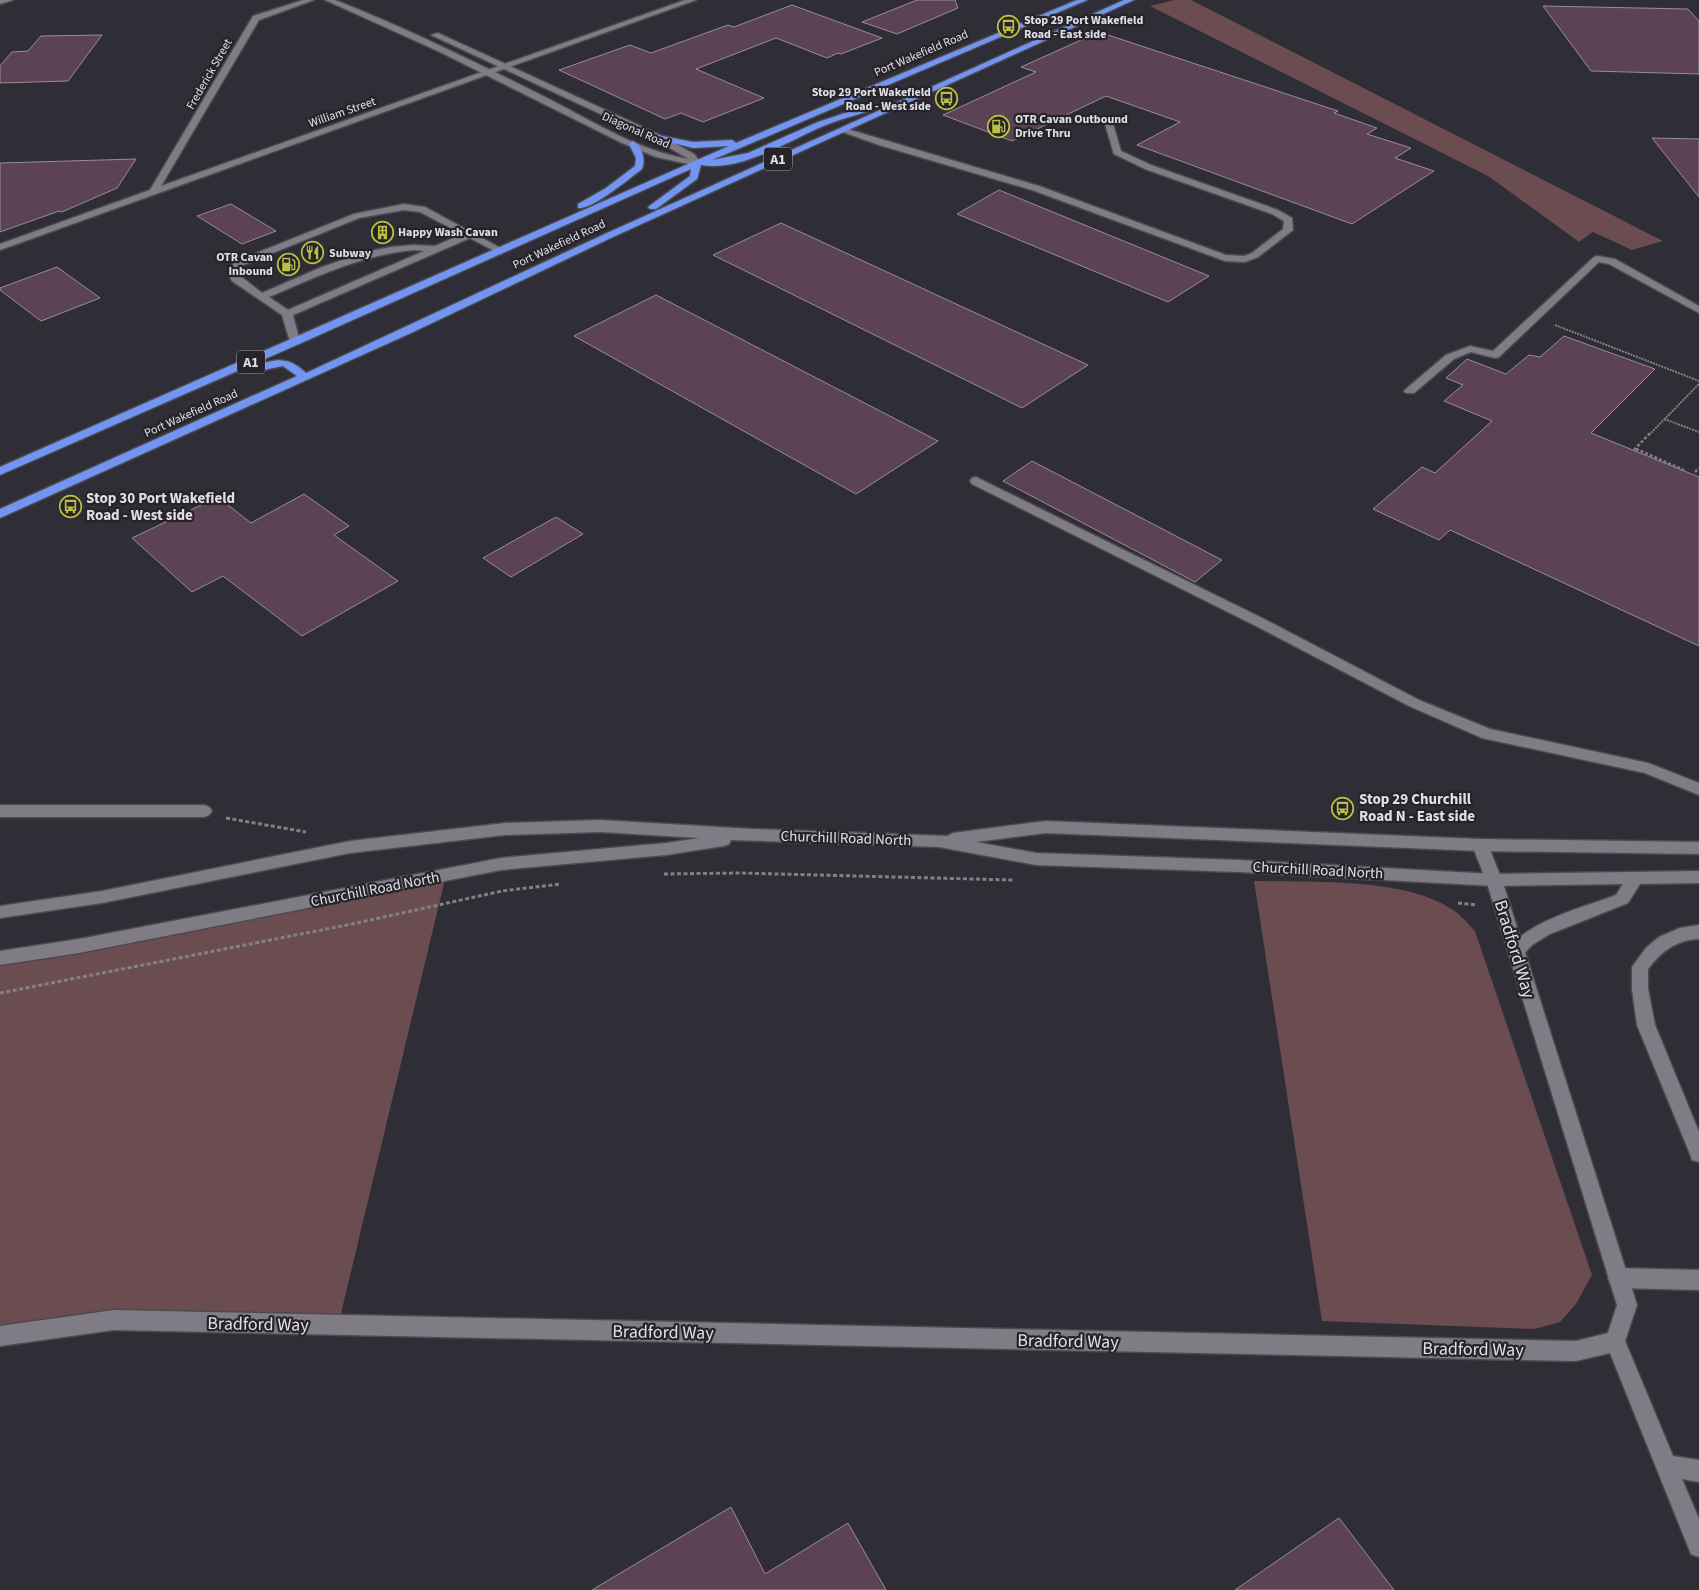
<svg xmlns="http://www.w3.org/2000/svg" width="1699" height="1590" viewBox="0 0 1699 1590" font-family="'Source Sans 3',sans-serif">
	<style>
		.green { fill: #6b4c50 }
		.building { fill: #5c4255; stroke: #988e95 }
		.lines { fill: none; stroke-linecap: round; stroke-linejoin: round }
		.lane-casing { stroke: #4c4a50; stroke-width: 3 }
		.street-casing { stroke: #4c4a50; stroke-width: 3 }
		.secondary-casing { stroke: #4c4a50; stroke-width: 3 }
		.highway-casing { stroke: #4c4a50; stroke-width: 3 }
		.path-far2 { stroke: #828087; stroke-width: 2; stroke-dasharray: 2 1; stroke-linecap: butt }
		.path-far1 { stroke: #828087; stroke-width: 2.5; stroke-dasharray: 3 2; stroke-linecap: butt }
		.path { stroke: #828087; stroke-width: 3; stroke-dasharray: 4 2.5; stroke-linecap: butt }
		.lane { fill: #7f7c86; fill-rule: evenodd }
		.street { fill: #7f7c86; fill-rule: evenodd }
		.secondary { fill: #7f7c86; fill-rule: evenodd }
		.highway { fill: #7395f2; fill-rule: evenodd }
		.labels { text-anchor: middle; stroke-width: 4.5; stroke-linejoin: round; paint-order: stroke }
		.far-poi-label { font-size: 12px; font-weight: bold; fill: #e1dfe5; stroke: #26232b; text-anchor: start }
		.far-street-label { font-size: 12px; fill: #e1dfe5; stroke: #26232b }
		.shield { fill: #26232b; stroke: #a9a7ad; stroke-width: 1 }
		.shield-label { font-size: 14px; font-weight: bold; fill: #e1dfe5 }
		.poi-label { font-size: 15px; font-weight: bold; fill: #e1dfe5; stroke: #26232b; text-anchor: start }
		.street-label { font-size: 15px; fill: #e1dfe5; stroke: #26232b }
		.near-street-label { font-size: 18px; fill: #e1dfe5; stroke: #26232b }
	</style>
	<rect width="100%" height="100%" fill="#2f2d35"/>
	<path class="green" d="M1174,0H1191L1663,241L1632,250L1593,232L1579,242L1488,176L1150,6Z
		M446,875L338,1326L114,1320L0,1336V958Z
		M1254,881C1310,882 1410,877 1456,912C1463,917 1469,925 1475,931L1592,1275L1576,1304L1560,1322L1535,1329L1322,1321Z"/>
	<path class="building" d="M917,0H955L958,8L897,34L862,22Z
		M792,5L882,38L841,54L838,53L827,58L776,38L696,69L764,98L703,122L681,113L665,119L559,70L630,45L651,53L728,25L734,27Z
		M1543,6L1688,9L1699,21V74L1591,71Z
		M1099,32L1338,111L1334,113L1377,128L1367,134L1411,148L1395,158L1434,171L1352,224L1137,145L1180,122L1106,96L1012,141L943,115L1036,72L1021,67Z
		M102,35L68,81L0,83V66L12,52L28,51L41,36Z
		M1652,138L1699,139V197Z
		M136,159L117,188L62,212L59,211L0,232V163Z
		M999,190L1209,276L1168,302L957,214Z
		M231,204L276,231L242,244L197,216Z
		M781,223L1088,365L1022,408L713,255Z
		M57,267L100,298L41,321L0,290V288Z
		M656,295L938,441L856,494L574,336Z
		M1564,336L1655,369L1591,433L1699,477V646L1450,530L1439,540L1373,509L1422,467L1435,473L1492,421L1444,401L1463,385L1446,378L1467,359L1506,374L1529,355L1540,357Z
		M1032,461L1222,560L1195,582L1003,481Z
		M304,494L349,526L334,535L398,581L302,636L223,576L192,592L132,538L218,497L251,523Z
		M556,517L583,534L511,577L483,558Z
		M731,1507L765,1574L848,1523L886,1590H592Z
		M1339,1518L1394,1590H1235Z"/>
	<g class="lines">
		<defs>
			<path id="lane" d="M1109,121L1113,124L1121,151L1151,165L1278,210L1292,218L1293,230L1258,257L1245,262L1225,261L1032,190L879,145L837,130L844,128L1039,186L1226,255L1244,256L1252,253L1283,229L1284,221L1272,214L1145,169L1114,154L1105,124Z
				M404,204L425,207L506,251L501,254L498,253L470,238L293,315L300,342L295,345L290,342L282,315L232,281L229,275L234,262L354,214ZM404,210L420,212L462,234L435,246L414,245L391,247L365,252L322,267L262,293L239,275L241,266L359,218ZM414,250L424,251L288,310L269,297C316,277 361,255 414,250Z
				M1597,256L1615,259L1699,306V313L1609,264L1599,262L1499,357L1495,358L1471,352L1454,359L1414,393H1406L1404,391L1406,389L1446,355L1470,346L1493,351L1594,257Z
				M976,477L1266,620L1419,700L1490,729L1648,763L1699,783V795L1645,773L1482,738L1409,706L1256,626L972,484L970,481L972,478Z
				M0,805H204L209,807L212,811L209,815L204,817H0Z
				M1699,925V939C1676,940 1662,951 1648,969V989L1655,1025L1699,1132V1162L1692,1160L1690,1154L1637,1025L1632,989V967L1646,948L1659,937L1680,928Z
				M1618,1268L1699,1270V1290L1618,1288L1611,1285L1608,1278L1611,1271Z"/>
			<path id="street" d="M0,0H13L0,4Z
				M303,0H314L259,20L161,186L685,0H696L0,250V244L150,190L253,16Z
				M1480,839L1485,841L1488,845L1502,880L1637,1305L1625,1341L1673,1456L1699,1460V1482L1682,1479L1699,1519V1557L1691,1554L1610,1353L1576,1361L114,1330L0,1346V1326L114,1310L1576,1341L1608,1333L1617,1305L1486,880L1472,845L1475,841Z"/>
			<path id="secondary" d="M325,0H335C409,29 479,64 549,99C594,122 639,151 689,159L652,138L431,35L438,33L658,134L694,154L701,163L697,166L656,157L620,142L440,52Z
				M600,820L753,829L947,836L953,833L1046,821L1480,839L1699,842V854L1480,851L1046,833L976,842L1036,853L1239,860L1494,874L1699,871V883L1640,884L1628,903L1550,934L1532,945L1522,956L1516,958L1510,956L1508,951C1522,923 1587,906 1616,895L1623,884L1494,886L1239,872L1036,865L939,847L731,840L729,844L724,846L666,855L501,870L79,953L0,965V951L79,939L501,858L666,843L700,838L600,832L505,835L350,853L102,903L0,918V906L102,891L350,841L505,823Z"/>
			<path id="highway" d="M1077,0H1087L712,160L748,153L818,122L863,107H869V111C853,116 837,120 821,127C787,142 740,172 701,165L697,179L656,209H650L648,207L690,176L691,169L299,344L0,475V467L729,146L693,148L652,138V134L693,142L732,140L736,143Z
				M1124,0H1134L613,237L411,333L0,518V509L297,376L283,366L254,372L249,369L250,367C274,360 286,354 306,373L607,233Z
				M633,141C642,146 646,159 642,169C630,178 592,210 578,208V204L606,188L635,166L636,158L629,144Z"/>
		</defs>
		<use href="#lane" class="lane-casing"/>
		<use href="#street" class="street-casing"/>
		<use href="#secondary" class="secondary-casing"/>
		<use href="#highway" class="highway-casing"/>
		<path class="path-far2" d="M1555,325L1699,381
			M1664,419L1699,432
			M1649,435L1699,384"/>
		<path class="path-far1" d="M1636,449L1684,470
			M1634,450L1650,433
			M1695,472L1699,468"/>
		<path class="path" d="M226,818L306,832
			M664,874L740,873L1013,880
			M1458,903L1477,905
			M0,993L352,924L502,891L561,884"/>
		<use href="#lane" class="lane"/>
		<use href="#street" class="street"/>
		<use href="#secondary" class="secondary"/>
		<use href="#highway" class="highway"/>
	</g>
	<defs>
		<symbol id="bus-ring" viewBox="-11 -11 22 22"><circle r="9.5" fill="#26232b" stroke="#bbc044" stroke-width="1.5"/><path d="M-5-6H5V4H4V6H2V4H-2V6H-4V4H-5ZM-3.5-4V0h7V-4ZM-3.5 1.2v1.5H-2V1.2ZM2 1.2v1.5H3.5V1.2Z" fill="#bbc044"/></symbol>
		<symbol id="fuel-ring" viewBox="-11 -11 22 22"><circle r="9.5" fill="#26232b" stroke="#bbc044" stroke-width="1.5"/><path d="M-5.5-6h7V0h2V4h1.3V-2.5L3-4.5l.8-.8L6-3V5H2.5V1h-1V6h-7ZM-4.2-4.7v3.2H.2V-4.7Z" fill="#bbc044"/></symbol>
		<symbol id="building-ring" viewBox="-11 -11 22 22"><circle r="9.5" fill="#26232b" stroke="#bbc044" stroke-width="1.5"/><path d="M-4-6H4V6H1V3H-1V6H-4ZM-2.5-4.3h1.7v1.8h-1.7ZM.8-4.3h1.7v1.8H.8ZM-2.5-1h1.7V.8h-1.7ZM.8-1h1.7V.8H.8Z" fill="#bbc044"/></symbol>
		<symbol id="restaurant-ring" viewBox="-11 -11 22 22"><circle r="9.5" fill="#26232b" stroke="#bbc044" stroke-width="1.5"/><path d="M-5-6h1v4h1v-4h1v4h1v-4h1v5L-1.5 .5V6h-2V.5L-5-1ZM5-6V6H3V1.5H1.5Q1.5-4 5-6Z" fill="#bbc044"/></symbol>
	</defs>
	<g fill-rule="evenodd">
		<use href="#bus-ring" x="996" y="14" width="25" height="25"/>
		<use href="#bus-ring" x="934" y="86" width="25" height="25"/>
		<use href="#fuel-ring" x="986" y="114" width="25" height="25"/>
		<use href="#building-ring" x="370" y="220" width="25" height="25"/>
		<use href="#restaurant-ring" x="300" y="240" width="25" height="25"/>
		<use href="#fuel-ring" x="276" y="252" width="25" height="25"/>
		<use href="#bus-ring" x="58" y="494" width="25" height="25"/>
		<use href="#bus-ring" x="1330" y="796" width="25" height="25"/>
	</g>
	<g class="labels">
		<g class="far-poi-label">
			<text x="1024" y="24">Stop 29 Port Wakefield<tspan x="1024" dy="14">Road - East side</tspan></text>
			<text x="931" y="96" text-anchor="end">Stop 29 Port Wakefield<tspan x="931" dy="14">Road - West side</tspan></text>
			<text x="1015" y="123">OTR Cavan Outbound<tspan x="1015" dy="14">Drive Thru</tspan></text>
			<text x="398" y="236">Happy Wash Cavan</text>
			<text x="329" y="257">Subway</text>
			<text x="273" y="261" text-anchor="end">OTR Cavan<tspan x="273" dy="14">Inbound</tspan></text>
		</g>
		<g class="far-street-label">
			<text transform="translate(921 53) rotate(-23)" y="4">Port Wakefield Road</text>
			<text transform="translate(209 74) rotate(-60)" y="4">Frederick Street</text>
			<text transform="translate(342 112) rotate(-19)" y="4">William Street</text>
			<text transform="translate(636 130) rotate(24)" y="4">Diagonal Road</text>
			<text transform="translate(559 244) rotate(-25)" y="4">Port Wakefield Road</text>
			<text transform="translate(191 413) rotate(-24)" y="4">Port Wakefield Road</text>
		</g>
		<g class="shield">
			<rect x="764" y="147.5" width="28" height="23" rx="4"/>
			<rect x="237" y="350.5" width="28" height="23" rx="4"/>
		</g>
		<g class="shield-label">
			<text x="778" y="164">A1</text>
			<text x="251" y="367">A1</text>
		</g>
		<g class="poi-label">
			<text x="86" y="503">Stop 30 Port Wakefield<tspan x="86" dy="17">Road - West side</tspan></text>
			<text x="1359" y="804">Stop 29 Churchill<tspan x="1359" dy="17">Road N - East side</tspan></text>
		</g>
		<g class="street-label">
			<text transform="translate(846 838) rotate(2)" y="5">Churchill Road North</text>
			<text transform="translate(1318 870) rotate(3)" y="5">Churchill Road North</text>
			<text transform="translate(375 889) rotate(-11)" y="5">Churchill Road North</text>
		</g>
		<g class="near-street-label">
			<text transform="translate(1515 949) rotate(73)" y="6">Bradford Way</text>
			<text transform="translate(258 1324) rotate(1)" y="6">Bradford Way</text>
			<text transform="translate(663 1332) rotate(1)" y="6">Bradford Way</text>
			<text transform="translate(1068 1341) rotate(1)" y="6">Bradford Way</text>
			<text transform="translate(1473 1349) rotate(1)" y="6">Bradford Way</text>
		</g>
	</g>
</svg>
